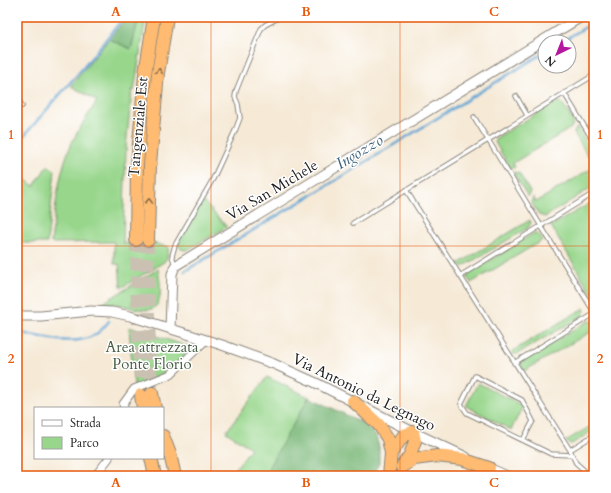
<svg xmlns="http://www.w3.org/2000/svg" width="611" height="493" viewBox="0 0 611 493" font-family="Cardo,serif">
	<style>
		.green { fill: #97d68b; stroke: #5a7954 }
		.forest { fill: #79b777; stroke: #4a6a4a }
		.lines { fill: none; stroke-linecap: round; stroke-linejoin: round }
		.stream { stroke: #5da4d3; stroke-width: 2.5 }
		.trunk-tunnel { stroke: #cac1b2; stroke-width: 12; stroke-dasharray: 12 6; stroke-linecap: butt }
		.service-casing { stroke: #89837a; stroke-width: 5.5 }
		.minor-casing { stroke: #89837a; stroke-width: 9 }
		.tertiary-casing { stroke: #89837a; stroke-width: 11 }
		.trunk-casing { stroke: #89837a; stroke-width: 14 }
		.service { stroke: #fff; stroke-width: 3.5 }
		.minor { stroke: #fff; stroke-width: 7 }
		.tertiary { stroke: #fff; stroke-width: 9 }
		.trunk { stroke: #febb71; stroke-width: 12 }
		.oneway { stroke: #8d6c46 }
		.grid { fill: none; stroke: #e8590c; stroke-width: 1; stroke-opacity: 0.55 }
		.labels { text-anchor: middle; stroke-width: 3; stroke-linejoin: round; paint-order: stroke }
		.street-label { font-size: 15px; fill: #1c1c1c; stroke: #fff }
		.park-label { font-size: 15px; fill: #475d43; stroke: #fff }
		.water-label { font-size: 16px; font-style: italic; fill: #3c6078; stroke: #fff }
		.neatline { fill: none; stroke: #e8590c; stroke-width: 1.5 }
		.grid-label { font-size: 13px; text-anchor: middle; font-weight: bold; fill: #e8590c }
	</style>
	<rect width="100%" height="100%" fill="#fff"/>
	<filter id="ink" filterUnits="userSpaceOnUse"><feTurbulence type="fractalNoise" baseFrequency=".025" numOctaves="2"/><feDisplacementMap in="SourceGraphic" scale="8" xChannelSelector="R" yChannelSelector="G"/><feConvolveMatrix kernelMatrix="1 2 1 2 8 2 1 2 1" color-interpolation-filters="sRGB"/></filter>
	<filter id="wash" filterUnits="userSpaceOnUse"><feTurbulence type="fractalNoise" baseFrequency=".012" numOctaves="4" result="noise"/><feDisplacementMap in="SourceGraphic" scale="16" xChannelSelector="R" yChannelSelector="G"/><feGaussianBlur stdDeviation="0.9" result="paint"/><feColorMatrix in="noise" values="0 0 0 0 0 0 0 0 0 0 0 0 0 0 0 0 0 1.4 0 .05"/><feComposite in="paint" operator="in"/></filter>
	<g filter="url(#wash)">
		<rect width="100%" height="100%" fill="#f6ead7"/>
		<path class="green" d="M139,17H146L134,91L132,90L126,147L123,243L131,244L153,243L169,247L167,258L164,262L121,288L119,264H114V242L51,243C55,213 57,181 68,152C74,135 87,117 97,101L71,86L109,39L131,49Z
			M556,102H561L562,103L574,122L571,128L513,163L515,167L510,168L496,144L495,141L496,138Z
			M577,127L594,155V156H588L574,133Z
			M47,166L55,170L47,243H17V174L34,186Z
			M594,167V186L545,217L539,215L531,202L533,197L536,202Z
			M513,172L519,173L530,192L528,197Z
			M203,201L227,227L187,250C182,250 180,249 178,245L179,241Z
			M594,201V298L551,226Z
			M530,220L531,223L528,228L464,266H460L458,264Z
			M534,233C539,233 540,236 543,240L471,283L467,277L468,275L470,273Z
			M158,269C160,281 166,310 146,310C138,310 129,307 121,305C115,304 109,304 103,303Z
			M584,308L585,311L582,316L517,354H513L511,352Z
			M588,321H591L593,322L594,330L524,371L521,365V363L523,361Z
			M129,327L193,348L170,371L134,387Z
			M267,377L309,397L269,468L273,476H230L251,448L226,432Z
			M478,383L523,406L511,430L466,406Z
			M594,424V430L572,444L568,443L566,441Z"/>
		<path class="forest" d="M127,17H139L131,49L109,39Z
			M309,397L363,423L376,436L379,447V463L372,476H273L268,468Z"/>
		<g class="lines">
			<path class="stream" d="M561,42L594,22
				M23,137L83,68L124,17
				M185,271L325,187L545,52
				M17,332C40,336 75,348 96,334C101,331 106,325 109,321"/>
		</g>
	</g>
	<g filter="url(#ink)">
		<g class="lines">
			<path class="trunk-tunnel" d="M136,240L137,317L141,395
				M148,240L149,320L152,393"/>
			<defs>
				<path id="service" d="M564,93L594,142
					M516,96L527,115
					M17,97L22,106
					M474,117L594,312
					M17,139L21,143L19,153L17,156
					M406,190L570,450L576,463L585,471L587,476
					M353,223L594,75
					M175,265L172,256L175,245L213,179L235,131L240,118L238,104L235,97L236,91L261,29L265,25L280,17
					M460,276L594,193
					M514,363L594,314
					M523,440L533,421L522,400L475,376L461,404L467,413L551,454L572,455
					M570,450L594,435"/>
				<path id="minor" d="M124,408L123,404L134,389L171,374L206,340
					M95,476L109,458"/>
				<path id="tertiary" d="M17,316H41L91,311L112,312L130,316L222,345L274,364L314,382L413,432L466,457
					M170,329L172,274L175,266L581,17
					M484,466L507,476"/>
				<path id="trunk" d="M136,240L137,165L145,74L154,17
					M148,240L150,164L158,73L167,17
					M152,393L155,408
					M141,395L143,408
					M353,401L379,425L388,439L391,453L389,476
					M163,436L170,454L175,476
					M391,453L404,435L413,432L415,441L410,455L403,465
					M151,458L155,476
					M402,467L414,459L437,456L462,459L489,468"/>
			</defs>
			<use href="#service" class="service-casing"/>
			<use href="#minor" class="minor-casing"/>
			<use href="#tertiary" class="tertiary-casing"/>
			<use href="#trunk" class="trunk-casing"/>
			<use href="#service" class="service"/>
			<use href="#minor" class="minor"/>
			<use href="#tertiary" class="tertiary"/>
			<use href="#trunk" class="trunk"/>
		</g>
		<defs><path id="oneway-chevron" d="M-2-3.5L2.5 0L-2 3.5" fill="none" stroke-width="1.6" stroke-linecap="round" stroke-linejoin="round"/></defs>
		<g class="oneway">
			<use href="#oneway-chevron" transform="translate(159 71) rotate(-82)"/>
			<use href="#oneway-chevron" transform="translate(149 201) rotate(-88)"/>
		</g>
	</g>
	<path class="grid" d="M211,17V476M400,17V476M17,246H594"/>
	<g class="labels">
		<g class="street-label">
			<text transform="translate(138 127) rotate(-85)" y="5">Tangenziale Est</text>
			<text transform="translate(272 190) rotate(-31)" y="5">Via San Michele</text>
			<text transform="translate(364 392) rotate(26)" y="5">Via Antonio da Legnago</text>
		</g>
		<g class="park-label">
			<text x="152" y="352">Area attrezzata<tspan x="152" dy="17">Ponte Florio</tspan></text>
		</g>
		<g class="water-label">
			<text transform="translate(359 151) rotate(-31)" y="6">Ingozzo</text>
		</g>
	</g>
	<rect width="611" height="493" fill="none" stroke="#fff" stroke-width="44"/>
	<rect x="34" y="407" width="130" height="52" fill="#ffffff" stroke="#a4a4a4"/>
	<rect x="42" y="420" width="20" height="6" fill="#ffffff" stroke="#a4a4a4"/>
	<text x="70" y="427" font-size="12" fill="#1c1c1c">Strada</text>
	<rect x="42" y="437" width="20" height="12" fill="#97d68b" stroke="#a4a4a4"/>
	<text x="70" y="447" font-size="12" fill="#1c1c1c">Parco</text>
	<g transform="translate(557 54) rotate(223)"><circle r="19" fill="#ffffff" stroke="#a4a4a4"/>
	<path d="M0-3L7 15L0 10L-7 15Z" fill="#b5179e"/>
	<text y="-6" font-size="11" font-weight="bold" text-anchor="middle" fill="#1c1c1c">N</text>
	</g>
	<rect x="22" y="22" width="567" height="449" class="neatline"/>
	<g class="grid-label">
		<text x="116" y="16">A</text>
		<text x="306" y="16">B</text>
		<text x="494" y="16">C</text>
		<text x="11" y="139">1</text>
		<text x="600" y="139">1</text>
		<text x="11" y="363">2</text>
		<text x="600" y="363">2</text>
		<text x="116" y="487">A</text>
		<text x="306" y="487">B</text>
		<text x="494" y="487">C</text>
	</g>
</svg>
